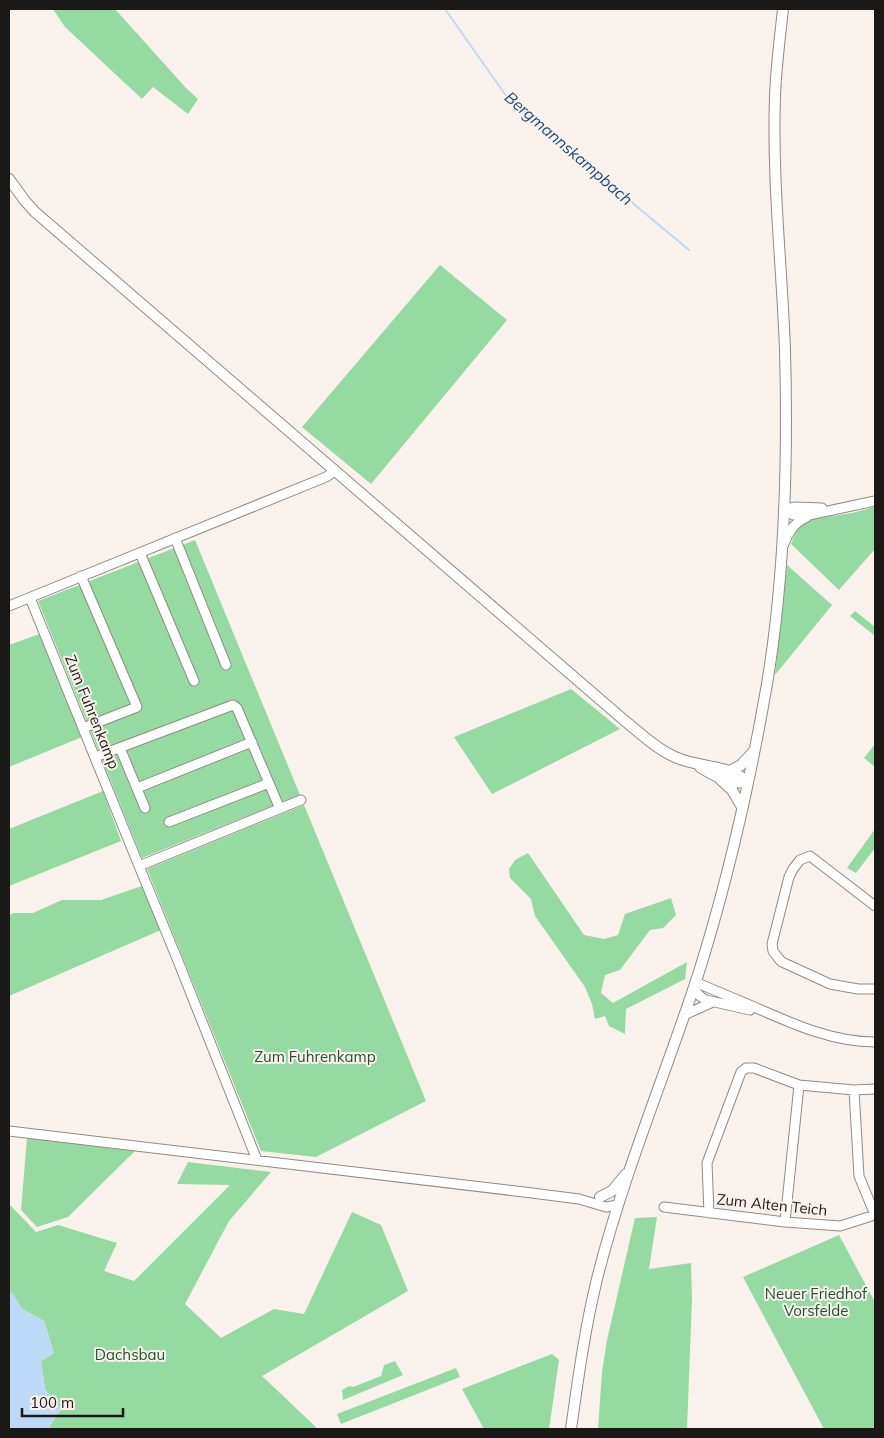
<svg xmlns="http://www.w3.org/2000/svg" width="884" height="1438" viewBox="0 0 884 1438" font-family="Mulish,sans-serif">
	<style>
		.green { fill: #95daa0 }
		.water { fill: #bed9f7 }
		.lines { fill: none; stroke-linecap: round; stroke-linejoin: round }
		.stream { stroke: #bed9f7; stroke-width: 2 }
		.minor-casing { stroke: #918a85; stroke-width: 11 }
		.major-casing { stroke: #918a85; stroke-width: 12 }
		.minor { stroke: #fff; stroke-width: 9 }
		.major { stroke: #fff; stroke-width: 10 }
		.labels { text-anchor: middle; stroke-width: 4; stroke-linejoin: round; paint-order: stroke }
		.street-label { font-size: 15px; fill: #1b1917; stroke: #f9f2ec }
		.park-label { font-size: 15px; fill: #1b5629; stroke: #f9f2ec }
		.water-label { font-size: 16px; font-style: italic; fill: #184978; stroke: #f9f2ec }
	</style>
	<rect width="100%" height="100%" fill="#f9f2ec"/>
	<path class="green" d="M53,9H115L186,88L198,99L188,114L153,87L142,99L65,27Z
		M440,265L507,320L371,484L302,427Z
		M875,507V549L839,590L791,544L797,529L812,519L852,513Z
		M195,540L300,795L142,858L38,601Z
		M787,565L832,605L775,675Z
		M855,611L875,627V636L850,616Z
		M45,632L82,737L9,767V645Z
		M571,689L620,729L492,794L454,737Z
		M875,744V767L864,758Z
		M103,791L121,841L9,886V829Z
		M304,805L426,1101L316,1157L261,1151L147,869Z
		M875,829V848L856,873L847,868Z
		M528,853L584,935L604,939L618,935L625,914L671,898L676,915L663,928L650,930L620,970L605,975L601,993L613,1003L687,962L685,979L626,1009L625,1034L609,1026L605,1016L595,1019L592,1004L585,987L535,916L531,899L510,878L509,869L515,860Z
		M142,886L161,930L9,996V916L13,913H33L62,900H101Z
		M27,1138L135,1151L68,1217L37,1227L21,1210Z
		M188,1162L271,1172L229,1221L185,1304L221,1338L274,1309L304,1314L352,1212L381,1225L408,1291L262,1376L318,1429H48L61,1409L45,1389L41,1361L54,1353L44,1321L22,1309L12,1293L9,1292V1204L36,1232L58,1225L117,1243L104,1271L134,1281L230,1185L177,1184Z
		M657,1217L649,1269L691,1263L692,1299L687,1429H598L602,1372L607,1340L635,1218Z
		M839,1235L875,1302V1429H824L743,1277Z
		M552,1354L559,1360L549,1429H484L462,1389Z
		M395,1361L403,1375L343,1400L342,1390L349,1386L353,1387L381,1376L384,1365Z
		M456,1368L460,1377L341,1424L337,1414Z"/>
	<path class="water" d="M9,1292L12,1293L22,1309L44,1321L54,1353L41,1361L45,1389L61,1409L48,1429H9Z"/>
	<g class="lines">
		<path class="stream" d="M445,9L509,100L689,250"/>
		<defs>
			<path id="minor" d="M784,509L793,515H809L875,501
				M784,509L796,507L822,508
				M175,538L226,665
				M784,544C789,531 794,523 807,517
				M140,553L194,681
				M81,576L137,707L83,728
				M30,598L139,866L301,800
				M9,606L326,477L332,473L334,469
				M120,748L145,808
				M95,757L233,705L237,708L280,809
				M137,788L252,742
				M169,822L269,783
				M139,866L178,961L257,1160
				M875,906L810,856L800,860L793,869L789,877L772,944L773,951L779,959L782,962L830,984L858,989H875
				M695,982C714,990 733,998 752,1006C791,1023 831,1042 875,1042
				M693,989L701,997L706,1000L750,1010
				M684,1015L713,1002
				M854,1090L859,1176L875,1215
				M9,1131L524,1192L579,1199L606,1207L618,1205
				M664,1207L785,1222L840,1226L875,1215
				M709,1213L707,1163L741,1072L746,1068H754L799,1085L854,1090L875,1089
				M785,1222L799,1085"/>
			<path id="major" d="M9,179L25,201L35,212L625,721C641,734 657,749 675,757C699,768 728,764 748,782
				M700,767C714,776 731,785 748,782
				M730,771L741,765L754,751
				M720,779L732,790L742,807
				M600,1197L612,1191L626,1174
				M571,1429C578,1379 585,1328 597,1279C623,1175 665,1076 698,975C728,880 750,782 767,684C785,576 788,460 785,350C782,266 772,181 775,96C776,67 780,38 783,9"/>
		</defs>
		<use href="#minor" class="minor-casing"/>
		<use href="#major" class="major-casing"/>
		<use href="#minor" class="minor"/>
		<use href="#major" class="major"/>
	</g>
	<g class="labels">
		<g class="street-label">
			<text transform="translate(92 712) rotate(68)" y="5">Zum Fuhrenkamp</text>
			<text transform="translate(772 1205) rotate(6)" y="5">Zum Alten Teich</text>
		</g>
		<g class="park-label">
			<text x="315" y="1062">Zum Fuhrenkamp</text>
			<text x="816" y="1299">Neuer Friedhof<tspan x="816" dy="17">Vorsfelde</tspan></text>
			<text x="130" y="1360">Dachsbau</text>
		</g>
		<g class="water-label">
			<text transform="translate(569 148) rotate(41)" y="6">Bergmannskampbach</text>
		</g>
	</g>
	<rect width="884" height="1438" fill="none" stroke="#1b1917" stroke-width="20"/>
	<path d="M22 1408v8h101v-8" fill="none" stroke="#1b1917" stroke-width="2.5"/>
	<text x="30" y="1408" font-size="15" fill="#1b1917" stroke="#f9f2ec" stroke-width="4" paint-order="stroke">100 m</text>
</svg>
